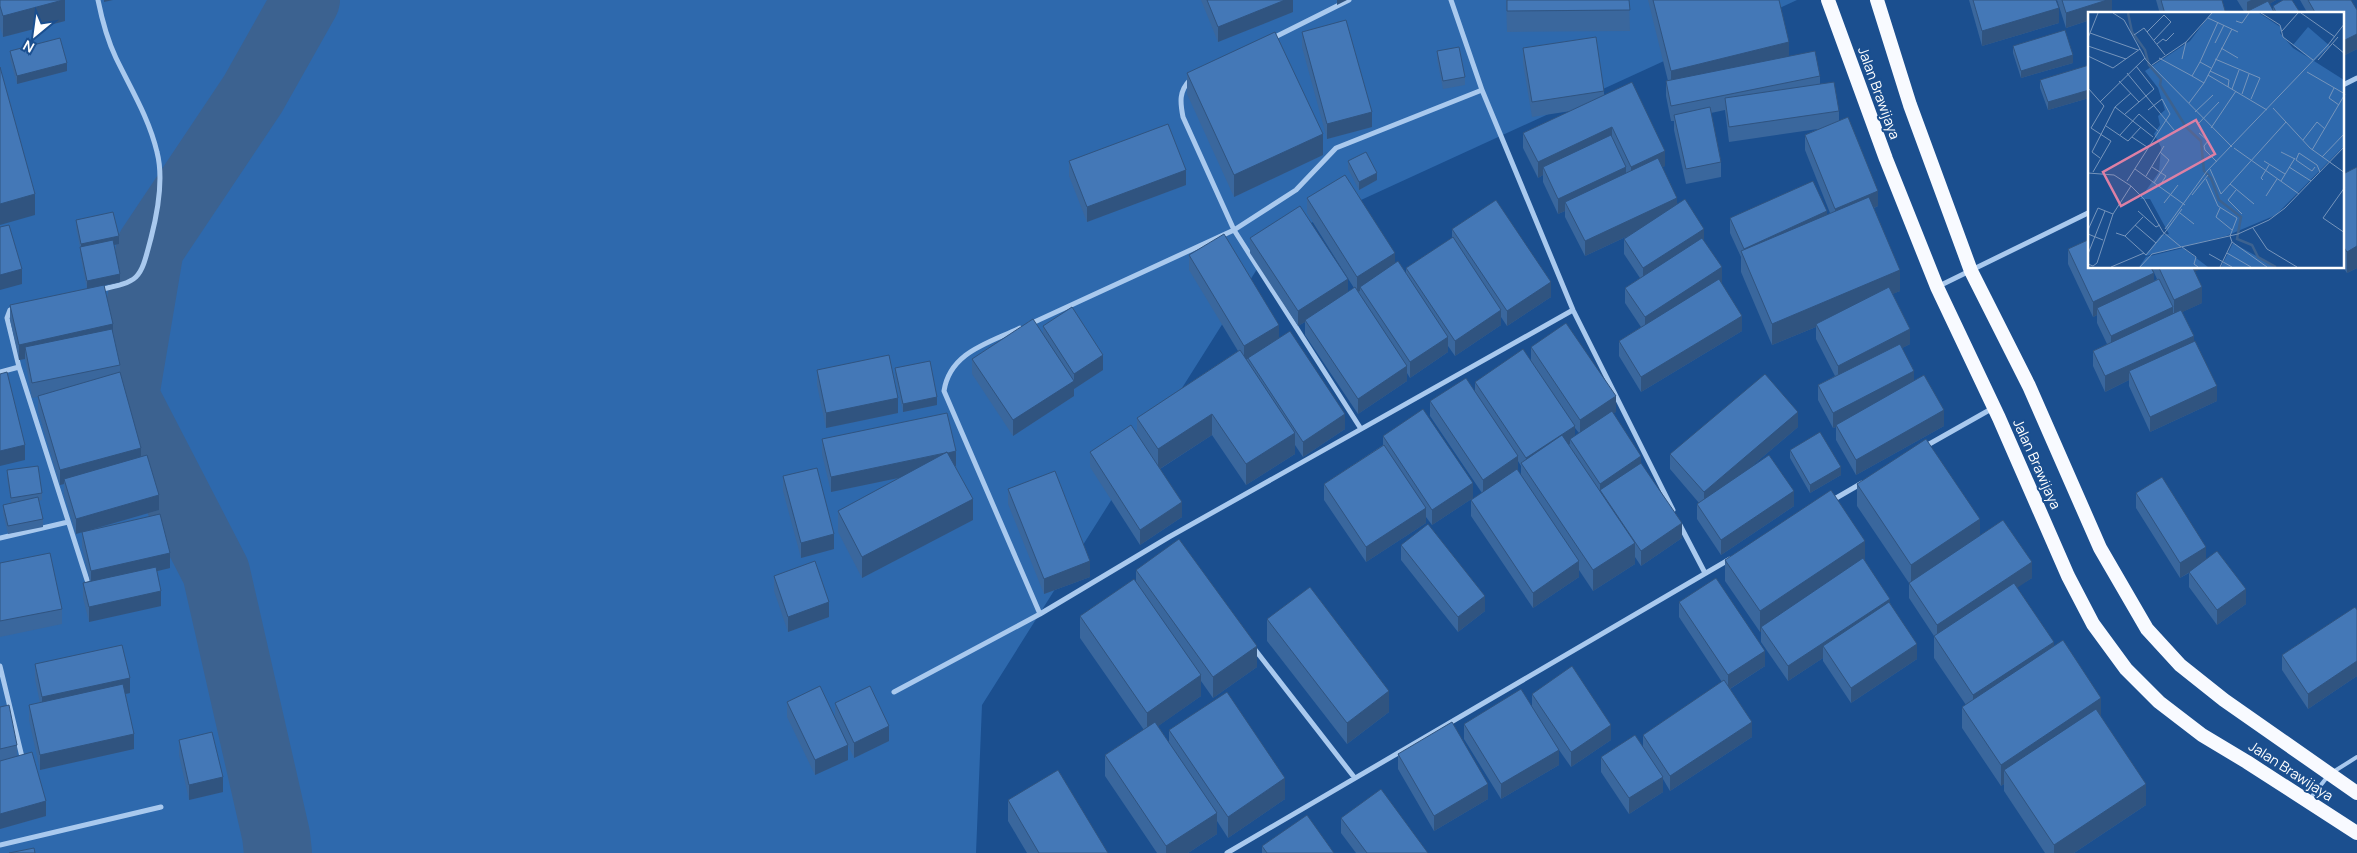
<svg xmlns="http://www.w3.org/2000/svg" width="2357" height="853" viewBox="0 0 2357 853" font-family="Manrope,sans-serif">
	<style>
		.green { fill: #2e69ad }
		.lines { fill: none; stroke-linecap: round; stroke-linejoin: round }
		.river { stroke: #3c6290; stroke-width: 68 }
		.service { stroke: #a9c9ee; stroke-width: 4 }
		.minor { stroke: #a9c9ee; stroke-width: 5 }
		.trunk { stroke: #f8faff; stroke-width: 14 }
		.wall { fill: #3a679d; fill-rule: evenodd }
		.shaded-wall { fill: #305480 }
		.building { fill: #4478b7; stroke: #305480 }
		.labels { text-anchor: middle; stroke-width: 4; stroke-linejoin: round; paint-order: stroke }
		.street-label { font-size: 14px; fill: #fff; stroke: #1b4f8f }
		.inset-river { fill: none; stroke: #3c6290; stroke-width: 2.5 }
		.inset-road { fill: none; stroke: #7695bc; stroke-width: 1 }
		.view { fill: #dd80a5; fill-opacity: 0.15; stroke: #dd80a5; stroke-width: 2.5 }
		.inset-edge { fill: none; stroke: #fff; stroke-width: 2.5 }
	</style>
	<rect width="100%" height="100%" fill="#1b4f8f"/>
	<path class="green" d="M0,0H1797L1276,239L982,705L976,853H0Z"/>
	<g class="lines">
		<path class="river" d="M278,853L276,835L216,572L125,396L150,248L253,94L306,0"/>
		<path class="service" d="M2333,772L2357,757
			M2309,800L2328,776"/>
		<path class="minor" d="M98,0C102,20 107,39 116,58C131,89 149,118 157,152C164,179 158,211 151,238C140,280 141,281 98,290
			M1451,0L1482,90L1573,310L1673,510
			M1271,39L1349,0
			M1190,80C1179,91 1180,102 1183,117L1234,230L1361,429
			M2343,85L2357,78
			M1937,287L2090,212
			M17,307L10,310L7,318L19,367L87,580
			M1030,324L1234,230L1296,190L1336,148L1482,90
			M1020,328C989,343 950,352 944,391L1040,614
			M0,372L19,367
			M1924,447L1993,408
			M1831,501L1862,483
			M1680,525L1705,573
			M0,538L68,522
			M1253,647L1354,777
			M0,666L23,761
			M894,692L1040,614L1169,537L1573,310
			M0,845L161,807
			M1227,853L1730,559"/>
		<path class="trunk" d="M1828,0L1886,159L1937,287L1999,418L2068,576L2093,624L2126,669L2159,702L2202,735L2247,762L2357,833
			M1877,0L1910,105L1971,271L2029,386L2100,548L2147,629L2180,665L2224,700L2357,793"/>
	</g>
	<path class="wall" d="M0,0H65V21L3,37L0,27Z
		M1201,0H1293V12L1218,42Z
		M1506,0H1629L1630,31L1507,32Z
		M1648,0H1779L1789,56L1820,76V84L1839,111V121L1878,206L1874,208L1900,291L1892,294L1910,344L1902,348L1914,381L1944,426L1856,475L1836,440V427L1833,428L1818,400V385L1835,376L1816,339V327L1772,345L1741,272V257L1730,233V218L1827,215L1830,213L1805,150V135L1818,129L1729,142L1725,110L1711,113L1721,162V177L1686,184L1674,130V121H1671L1666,96V81H1668Z
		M1969,0H2056L2059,23L1982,46Z
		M2057,0H2112V13L2090,14V20L2066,28Z
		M2156,0H2222L2226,14H2160Z
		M2237,0H2276L2269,4L2273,10V6L2301,14H2242L2245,13Z
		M2300,0H2351L2357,10V49L2343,56V14H2308Z
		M1302,32L1372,127L1327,139L1302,47Z
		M2013,46L2073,63L2021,78L2013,53Z
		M1523,48L1604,91V95L1665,166L1662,167L1677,204L1704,241L1742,331L1641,392L1619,356V341L1641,327L1625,303V288L1640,278L1624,254V239L1630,235L1585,256L1565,217V211L1558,214L1543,182V175L1538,178L1523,148V133L1571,111L1532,117L1523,63Z
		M10,51L67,71L17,84L10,59Z
		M1437,51L1465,77V85L1443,89L1437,59Z
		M2090,68V107L2089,104V98L2048,110L2040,88V80Z
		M1187,73L1323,155L1234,197L1187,94Z
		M1069,161L1186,185L1087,222L1069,176Z
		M1348,161L1377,180L1359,190L1348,169Z
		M2357,167V268L2347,273L2343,267V174Z
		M1307,198L1395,263L1406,274V268L1452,238V229L1551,297L1507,326L1501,317V325L1455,356L1448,346V352L1410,378L1407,373V381L1358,414L1305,335V322L1298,326L1250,253V238L1348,292L1354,288L1307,213Z
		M76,220L119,244L114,245L120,282L104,286L120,365V373L141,457L159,510L98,528L170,568L157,571L161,606L89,622L83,598V583L90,581L82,547V532L76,534L64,494V484L60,485L38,411V397L32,398L25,359L19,360L10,320V305L87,289L80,254V247L76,228Z
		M2068,249L2154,281L2157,279L2152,268H2203L2195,271L2202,303L2182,312L2217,401L2150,432L2129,386V380L2105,392L2093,366V351L2107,344L2097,323V315L2093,317L2068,264Z
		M1189,255L1279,338L1345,429L1303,457L1295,445V454L1246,485L1212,435L1160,469L1182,517L1140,545L1090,467V452L1137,433V418L1238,351L1189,270Z
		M1043,326L1103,370L1074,389V396L1013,436L972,374V359L1043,334Z
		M1531,347L1616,412L1613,413L1641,463L1682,538L1641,566L1635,557V564L1593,591L1579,570V577L1533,608L1471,516V500L1482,493L1430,416V401L1475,391V382L1531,360ZM1575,428L1579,433L1575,436ZM1518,461L1521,466V476L1518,471Z
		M895,368L937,405L903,412L895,376Z
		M817,370L898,413L826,428L817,385Z
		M1798,427L1746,471L1794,506L1721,555L1697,519V504L1699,503L1670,469V454Z
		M1383,436L1473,498L1432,525L1426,517V523L1366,562L1324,500V484L1383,445Z
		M822,439L956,466L973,520L862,578L838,532V511L899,478L831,492L822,454Z
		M1790,450L1841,475L1810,493L1790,458Z
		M7,470L42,493V500L39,501L43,519V527L8,534L3,513V505L11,503L7,478Z
		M783,476L834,549L801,558L783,491Z
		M1857,484L1980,536L2032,578L2017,587L2054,646L2101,717L2146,805L2074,853H2045L2004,791V784L2001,786L1962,728V707L1966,705L1934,658V636L1909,598V583L1857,506Z
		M1008,489L1090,577L1044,594L1008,504Z
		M2136,493L2206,559L2246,604L2217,625L2189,587V573L2180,578L2136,508Z
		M1401,545L1485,611L1458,632L1401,560Z
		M1725,560L1865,562L1890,603L1917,659L1851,703L1823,661V658L1788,681L1761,642V632H1760L1725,581Z
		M0,563L62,609V624L0,637Z
		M1136,570L1257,667L1213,698L1201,681V696L1158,726L1169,743V730L1285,799L1228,838L1217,821V834L1188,853H1157L1105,776V755L1144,730L1080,638V616L1136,582Z
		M774,576L829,617L788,632L774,591Z
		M1679,602L1765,666L1730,689L1752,737L1670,791L1663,779V792L1629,814L1601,772V757L1643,747V735L1722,682L1679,617Z
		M2357,610V676L2308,709L2282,670V655Z
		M1267,619L1389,712L1347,744L1267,641Z
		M35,664L130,693L126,694L134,749L40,770L29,720V705L40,703L35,679Z
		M0,692V707L17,745V756L46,816L0,829Z
		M1532,694L1611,740L1571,767L1552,740L1559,765L1501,799L1464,739V724L1532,707Z
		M787,702L835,718V703L889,741L854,758L836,721L848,760L815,775L787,717Z
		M179,740L223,792L189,800L179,755Z
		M1398,754L1488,799L1434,831L1398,769Z
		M1008,800L1108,853H1027L1008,821Z
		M1341,818L1428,853H1356L1341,833Z
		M1262,846L1334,853H1262Z"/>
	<path class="shaded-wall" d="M63,0H65V21L3,37V16Z
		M104,0H113L104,2Z
		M1285,0H1293V12L1218,42V27Z
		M1337,0H1347L1337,5Z
		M2107,0H2112V13L2090,14V20L2066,28V13Z
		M2251,0H2276L2253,14H2247V2Z
		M2059,8V23L1982,46V31Z
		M2357,34V49L2343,56V41Z
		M1789,42V63L1671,92V71Z
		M2073,55V63L2021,78V71Z
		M67,63V71L17,84V76Z
		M2089,90V98L2048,110V102Z
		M1372,112V127L1327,139V124Z
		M1612,127V142L1543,167V175L1538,178V162Z
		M1323,134V155L1234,197V175Z
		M1665,151V166L1631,182V167Z
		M1626,167V183L1565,202V211L1558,214V199Z
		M1186,170V185L1087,222V207Z
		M1377,173V180L1359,190V182Z
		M1878,191V206L1835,224V209Z
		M35,194V215L0,225V204Z
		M1677,198V213L1585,256V241Z
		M1827,211V226L1744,259V249Z
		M1704,229V244L1643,283V268Z
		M119,236V244L81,252V244Z
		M2357,246V268L2347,273V252Z
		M1395,253V269L1360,287V291L1357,292V277Z
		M1722,267V283L1645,332V317Z
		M2192,268H2203L2192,273Z
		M22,269V284L0,290V275Z
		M1900,270V291L1817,326L1816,324V327L1772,345V324Z
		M2154,273V289L2097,308V315L2093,317V302Z
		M120,274V282L87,289V281Z
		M1348,279V294L1305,320V322L1298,326V311Z
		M1551,282V297L1507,326V311Z
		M2202,287V303L2174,316V300Z
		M2173,307V322L2111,351V336Z
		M1501,310V325L1455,356V341Z
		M1742,316V331L1641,392V377Z
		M113,324V339L25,347V359L19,360V345Z
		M1279,325V340L1244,361V346Z
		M1910,329V344L1838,381V366Z
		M2194,336V351L2129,371V380L2105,392V376Z
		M1448,337V352L1410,378V362Z
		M1103,355V370L1074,389V374Z
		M1407,366V381L1358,414V399Z
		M1914,371V386L1836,425V427L1833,428V413Z
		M1074,381V396L1013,436V420Z
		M2217,386V401L2150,432V417Z
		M1616,396V412L1580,435V420Z
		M937,397V405L903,412V404Z
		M898,398V413L826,428V413Z
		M1944,410V426L1856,475V460Z
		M1798,412V427L1704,507V492Z
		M1212,414V435L1158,470V449Z
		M1345,414V429L1303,457V442Z
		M1575,426V441L1570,439V444L1528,472L1526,470V458Z
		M1295,433V454L1246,485V464Z
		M25,445V460L0,466V451Z
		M141,448V463L64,479V484L60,485V470Z
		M956,451V466L831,492V477Z
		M1518,456V471L1483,495V480Z
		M1641,456V471L1600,490V499V484Z
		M1841,467V475L1810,493V485Z
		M1473,483V498L1432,525V510Z
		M1794,491V506L1721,555V540Z
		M159,495V510L76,534V519Z
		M973,499V520L862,578V557Z
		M1182,502V517L1140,545V530Z
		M1426,508V523L1366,562V547Z
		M1980,519V540L1911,586V565Z
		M1682,523V538L1641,566V551Z
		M834,534V549L801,558V543Z
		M1865,541V563L1761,627V632H1760V611Z
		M1635,543V564L1593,591V570Z
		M2206,547V562L2180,578V563Z
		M170,553V568L91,587V571Z
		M1090,561V577L1044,594V579Z
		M1579,561V577L1533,608V593Z
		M2032,562V578L1937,641V625Z
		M2246,589V604L2217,625V610Z
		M161,591V606L89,622V607Z
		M1485,596V611L1458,632V617Z
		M1890,599V614L1823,646V658L1788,681V666Z
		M829,602V617L788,632V617Z
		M2054,642V663L1973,717V695Z
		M1917,644V659L1851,703V688Z
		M1257,646V667L1213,698V677Z
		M1765,651V666L1728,690V675Z
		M2357,661V676L2308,709V694Z
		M1201,675V696L1147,734V713Z
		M130,678V693L42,712V697Z
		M1389,691V712L1347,744V723Z
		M2101,698V719L2004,770V784L2001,786V765Z
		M1752,722V737L1670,791V776Z
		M1611,725V740L1571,767V752Z
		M889,726V741L854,758V743Z
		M134,734V749L40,770V755Z
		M848,745V760L815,775V760Z
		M1559,750V765L1501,799V784Z
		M223,777V792L189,800V785Z
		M1663,777V792L1629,814V798Z
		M1285,778V799L1228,838V817Z
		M1488,784V799L1434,831V816Z
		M2146,784V805L2074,853H2054V845Z
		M46,801V816L0,829V814Z
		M1217,813V834L1188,853H1166V846Z"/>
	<path class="building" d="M0,0H63L3,16L0,6Z
		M1207,0H1285L1218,27Z
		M1507,0H1629L1630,10L1507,11Z
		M1653,0H1779L1789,42L1671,71Z
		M1973,0H2056L2059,8L1982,31Z
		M2062,0H2107L2066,13Z
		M2161,0H2222L2226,14H2165Z
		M2283,0H2292L2301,14H2277L2273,6Z
		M2308,0H2351L2357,10V34L2343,41V14H2316Z
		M2268,1L2275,14H2242Z
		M1346,20L1372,112L1327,124L1302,32Z
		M2065,30L2073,55L2021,71L2013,46Z
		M1275,32L1323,134L1234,175L1187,73Z
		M1596,37L1604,91L1532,102L1523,48Z
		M60,38L67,63L17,76L10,51Z
		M1459,47L1465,77L1443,81L1437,51Z
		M1815,51L1820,76L1671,106L1666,81Z
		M2089,65L2090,89L2089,90L2048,102L2040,80Z
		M0,67L35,194L0,204Z
		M1632,82L1665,151L1631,167L1612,127L1538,162L1523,133Z
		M1834,82L1839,111L1729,127L1725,98Z
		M1710,107L1721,162L1686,169L1674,115Z
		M1848,117L1878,191L1835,209L1805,135Z
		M1168,124L1186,170L1087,207L1069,161Z
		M1611,135L1626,167L1558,199L1543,167Z
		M1366,152L1377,173L1359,182L1348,161Z
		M1658,158L1677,198L1585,241L1565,202Z
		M2357,167V246L2347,252L2343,246V174Z
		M1345,175L1395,253L1357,277L1307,198Z
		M1813,181L1827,211L1744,249L1730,218Z
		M1869,197L1900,270L1772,324L1741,251Z
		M1685,199L1704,229L1643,268L1624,239Z
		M1496,200L1551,282L1507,311L1452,229Z
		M1300,206L1348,279L1298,311L1250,238Z
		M113,212L119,236L81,244L76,220Z
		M9,225L22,269L0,275V227Z
		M1224,234L1279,325L1244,346L1189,255Z
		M1453,237L1501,310L1455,341L1406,268Z
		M1702,238L1722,267L1645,317L1625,288Z
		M2090,239V268H2151L2154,273L2093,302L2068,249Z
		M113,240L120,274L87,281L80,247Z
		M1398,261L1448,337L1410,362L1360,287Z
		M2159,268H2193L2202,287L2174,300Z
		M1719,279L1742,316L1641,377L1619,341Z
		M2159,279L2173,307L2111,336L2097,308Z
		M104,285L113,324L19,345L10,305Z
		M1355,287L1407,366L1358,399L1305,320Z
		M1889,287L1910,329L1838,366L1816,324Z
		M1072,307L1103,355L1074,374L1043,326Z
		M2181,310L2194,336L2105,376L2093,351Z
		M1033,319L1074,381L1013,420L972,359Z
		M1566,323L1616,396L1580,420L1531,347Z
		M112,329L120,365L32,383L25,347Z
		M1290,331L1345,414L1303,442L1248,358Z
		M2195,341L2217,386L2150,417L2129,371Z
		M1900,344L1914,371L1833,413L1818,385Z
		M1523,349L1575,426L1526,458L1475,382Z
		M1240,350L1295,433L1246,464L1212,414L1158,449L1137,418Z
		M889,355L898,398L826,413L817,370Z
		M930,361L937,397L903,404L895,368Z
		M7,372L25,445L0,451V374Z
		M120,372L141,448L60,470L38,396Z
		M1765,374L1798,412L1704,492L1670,454Z
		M1924,375L1944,410L1856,460L1836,425Z
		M1466,378L1518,456L1483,480L1430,401Z
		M1423,409L1473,483L1432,510L1383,436Z
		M1612,411L1641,456L1600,484L1570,439Z
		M947,413L956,451L948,453L947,452L945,453L831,477L822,439Z
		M1131,425L1182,502L1140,530L1090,452Z
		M1820,432L1841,467L1810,485L1790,450Z
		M1562,435L1635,543L1593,570L1521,463Z
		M1926,439L1980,519L1911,565L1857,484Z
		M1384,445L1426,508L1366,547L1324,484Z
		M947,452L973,499L862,557L838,511Z
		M147,455L159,495L76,519L64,479Z
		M1769,455L1794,491L1721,540L1697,504Z
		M1641,463L1682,523L1641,551L1600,490Z
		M38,466L42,493L11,498L7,470Z
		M817,468L834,534L801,543L783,476Z
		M1517,469L1579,561L1533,593L1471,500Z
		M1055,471L1090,561L1044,579L1008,489Z
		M2162,477L2206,547L2180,563L2136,493Z
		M1831,490L1865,541L1760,611L1725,560Z
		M38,497L43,519L8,526L3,505Z
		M160,514L170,553L91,571L82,532Z
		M2003,520L2032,562L1937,625L1909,583Z
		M1428,524L1485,596L1458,617L1401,545Z
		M1179,539L1257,646L1213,677L1136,570Z
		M2217,551L2246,589L2217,610L2189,572Z
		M50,553L62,609L0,621V563Z
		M1863,558L1890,599L1788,666L1761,627Z
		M815,561L829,602L788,617L774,576Z
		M156,567L161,591L89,607L83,583Z
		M1716,578L1765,651L1728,675L1679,602Z
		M1134,579L1201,675L1147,713L1080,616Z
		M2014,583L2054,642L1973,695L1934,636Z
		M1310,587L1389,691L1347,723L1267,619Z
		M1889,602L1917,644L1851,688L1823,646Z
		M2355,607L2357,610V661L2308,694L2282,655Z
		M2063,640L2101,698L2001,765L1962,707Z
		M122,645L130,678L42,697L35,664Z
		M1572,666L1611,725L1571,752L1532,694Z
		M1724,680L1752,722L1670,776L1643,735Z
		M123,684L134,734L40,755L29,705Z
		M820,686L848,745L815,760L787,702Z
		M870,686L889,726L854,743L835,703Z
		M1521,689L1559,750L1501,784L1464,724Z
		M1227,692L1285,778L1228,817L1169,730Z
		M9,705L17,745L0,749V707Z
		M2096,709L2146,784L2054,845L2004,770Z
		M1155,722L1217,813L1166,846L1105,755Z
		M1452,722L1488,784L1434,816L1398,754Z
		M212,732L223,777L189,785L179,740Z
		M1635,735L1663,777L1629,798L1601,757Z
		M32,752L46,801L0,814V761Z
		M1058,770L1108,853H1039L1008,800Z
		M1381,789L1428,853H1367L1341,818Z
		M1307,815L1334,853H1267L1262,846Z
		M34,848L35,853H9Z"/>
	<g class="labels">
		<g class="street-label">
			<text transform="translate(1879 93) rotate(70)" y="5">Jalan Brawijaya</text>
			<text transform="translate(2037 464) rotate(66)" y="5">Jalan Brawijaya</text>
			<text transform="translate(2291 771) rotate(33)" y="5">Jalan Brawijaya</text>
		</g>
	</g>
	<g transform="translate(2088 12)">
		<rect width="256" height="256" fill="#1b4f8f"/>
		<path d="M123,1H171L194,16L192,21L205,36L221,46L205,33L220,15L242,34L226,49L256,68V134L188,203L138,224L57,244L73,223L81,222L62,187H52L71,160L73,135L66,122L72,113L70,104L77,98L70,76L57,59L102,29ZM145,231L188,255H133ZM95,236L120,255H51L58,245Z" fill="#2e69ad"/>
		<path class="inset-river" d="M40,1L44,20L57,38L61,53L73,67L72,73L98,115L113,129L116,159L123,166L131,188L153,205L149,227L164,233L170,245L188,255"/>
		<path class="inset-road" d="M25,1L36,8L58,48L144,135M173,1L192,13L195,25L225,48M213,1L247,25M120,6L150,20M148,9L154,11L161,1M194,19L210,1M59,20L76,3L83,10L66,28M2,21L50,38M46,23L56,16L77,43M0,26L10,1M127,31L136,13M69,32L75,27L78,29L86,21M245,32L257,42M0,34L38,47M133,36L150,46M0,44L25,56L52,37M71,46L104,64M94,47L98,30M127,47L172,66L163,87M230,48L250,25M112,50L130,10M64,53L98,30L124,1M122,59L141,68L140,75M219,60L257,82M39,61L86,118M120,63L179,98M31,69L51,90M116,71L104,64L112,50L123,56M0,76L16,94L3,116L23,129L5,160M246,76L241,86L251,93M144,77L151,58M154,82L161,62M12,90L57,46M101,91L116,71L144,17M27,95L65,125M185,96L222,136L257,161M107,100L125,83M37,102L66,77L48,54M18,114L40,129L53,115M113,115L110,112L131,90M123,116L148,79M111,121L120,129L116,134L117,138L129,150M32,123L51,102L70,119M44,125L59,135M215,128L229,110L237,117M146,136L211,182M224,138L257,82M193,140L207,147M234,145L257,121M12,146L4,140L27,95L43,81M176,149L197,162M64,155L78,164L71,175M201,155L223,169M227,155L224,159L208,148L211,141L229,153L232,160M47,157L97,193M122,157L133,182L198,110M0,161L26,163L43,174L56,187L75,220L93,235M58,164L76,134M118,167L130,194L149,206L142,224L144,230L132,255M175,168L173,166L181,153M39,169L82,102L74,87L60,98M193,169L207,146M66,171L81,148L72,140M142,172L166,192M257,175L235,206L257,221M148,178L140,188L154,202M104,183L120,163M178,184L189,167M76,191L90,173M132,196L128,205L144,218M50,199L68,215L72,213M92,201L106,212M47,213L68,231M165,216L179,237L209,255M77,217L119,159L240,33L257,11M0,218L10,196L25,202M78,219L94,197M28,221L37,224L58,243M0,222L15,228M37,224L55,205M144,230L179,255M93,235L150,222L181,208L197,196L257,134M94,235L108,245L106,252L110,255M139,241L163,255M0,242L17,199M121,242L144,255M58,243L78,219M0,252L5,254L9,251L25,202L43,174M23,255L56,241M52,255L64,242L93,235"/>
		<path class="view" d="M108,108L127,142L33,194L15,160Z"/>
		<rect width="256" height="256" class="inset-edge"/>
	</g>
	<g transform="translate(35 35) rotate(209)" stroke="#1b4f8f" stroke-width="4" paint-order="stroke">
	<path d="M0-4L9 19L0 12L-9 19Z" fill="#ffffff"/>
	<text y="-8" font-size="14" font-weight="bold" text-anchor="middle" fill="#ffffff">N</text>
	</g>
</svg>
